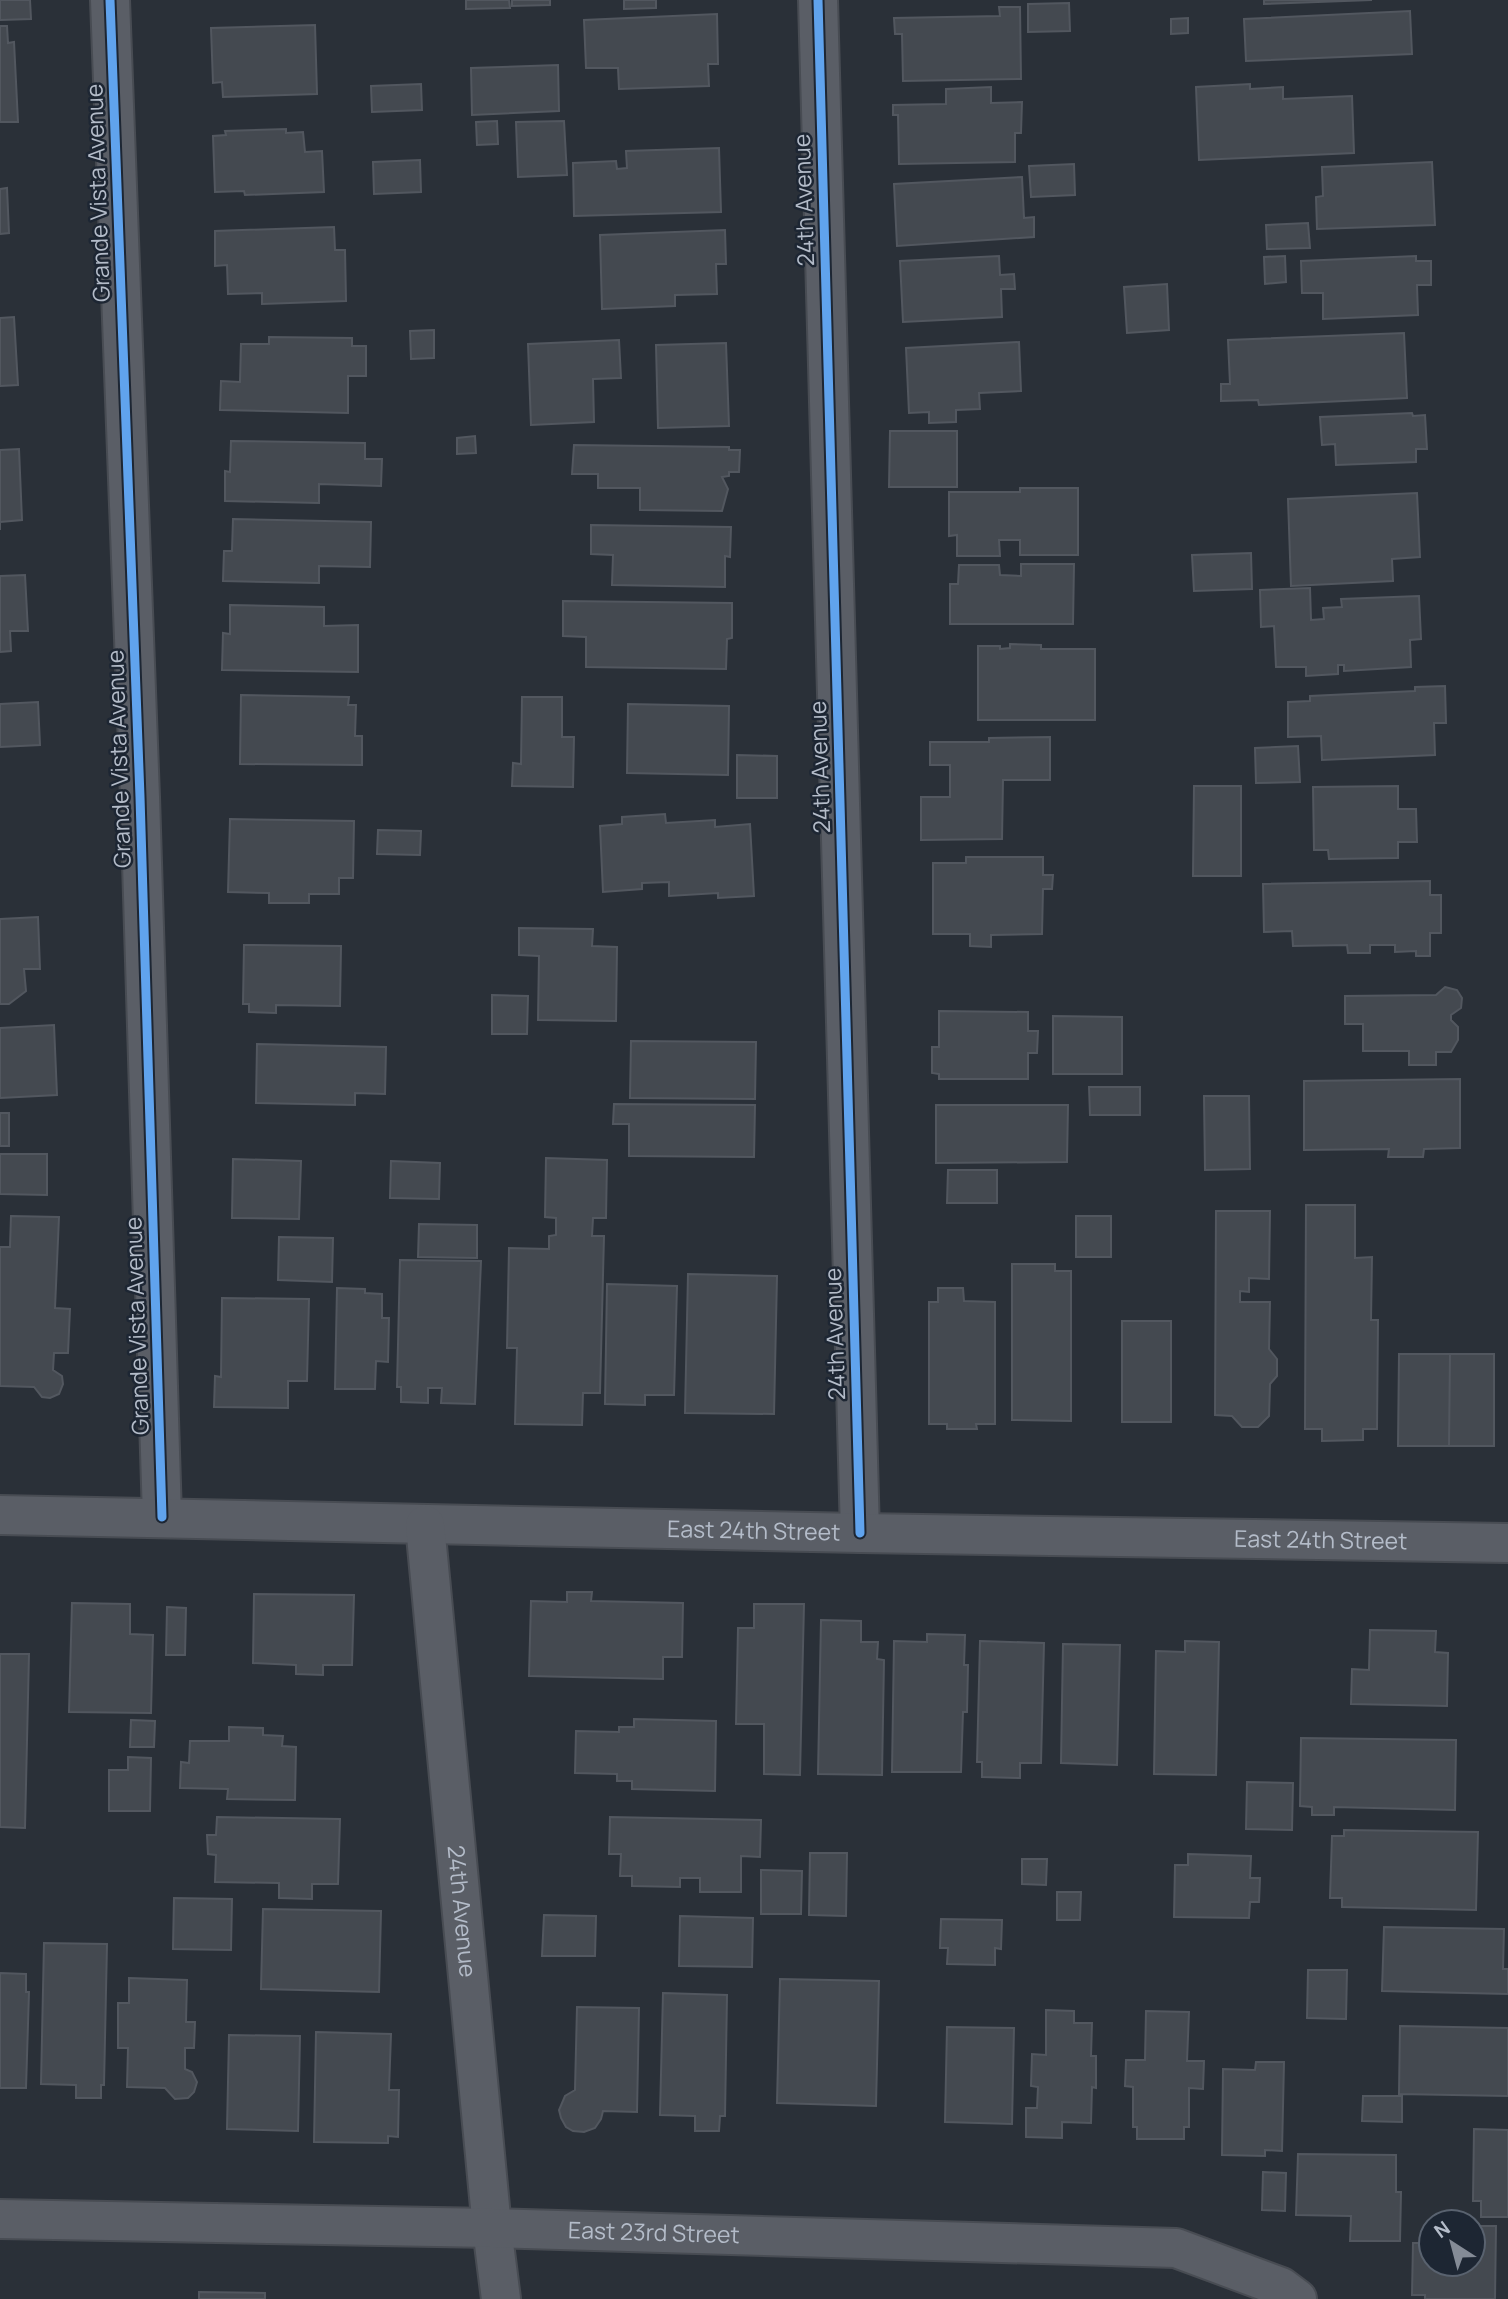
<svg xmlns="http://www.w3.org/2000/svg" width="1508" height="2299" viewBox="0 0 1508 2299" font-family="Manrope,sans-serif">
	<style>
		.building { fill: #444950; stroke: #52575f; stroke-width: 2 }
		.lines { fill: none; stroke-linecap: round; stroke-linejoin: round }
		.minor-casing { stroke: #484c53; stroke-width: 42 }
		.minor { stroke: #5a5e66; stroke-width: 38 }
		.cycleway-casing { stroke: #1d2633; stroke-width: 13 }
		.cycleway { stroke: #60a3ed; stroke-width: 9 }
		.labels { text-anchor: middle; stroke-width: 5; stroke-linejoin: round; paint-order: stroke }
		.street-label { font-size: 23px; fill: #b4bcc9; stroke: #1d2633 }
	</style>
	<rect width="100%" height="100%" fill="#2a3038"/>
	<path class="building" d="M0,0H30L31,19L0,20Z
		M466,0H509L510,8L466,9Z
		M512,0H550V5L512,6Z
		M624,0H656V8L624,9Z
		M1264,0H1372L1264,4Z
		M1069,3L1070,31L1028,32V4Z
		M999,7H1020L1021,79L903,81L902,34H895L894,18L1000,16Z
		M1410,11L1412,54L1246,61L1244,19Z
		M717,14L718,64H708L709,86L619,89L618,68H586L584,20Z
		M1188,18V33L1171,34V19Z
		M315,25L317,94L223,97L222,82L213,83L211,28Z
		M0,26H7L8,43L14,42L18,122H0Z
		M558,65L559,111L472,115L471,68Z
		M421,84L422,110L372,112L371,86Z
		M1250,84V89L1283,87V99L1352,96L1354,153L1199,160L1196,87Z
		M991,87V103L1022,102L1021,133H1015V162L899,164L898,115H893V105L946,104V89Z
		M497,121L498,144L477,145L476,122Z
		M564,121L567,175L518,177L516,122Z
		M286,129V133L303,132L305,152L322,151L324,192L245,195L244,191L215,192L213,136L226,135L225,131Z
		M719,148L721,212L574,216L573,163L616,161L617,169L627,168L626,151Z
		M420,160L421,192L374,194L373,162Z
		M1432,162L1435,225L1317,229L1316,197L1323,196L1322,167Z
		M1074,164L1075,195L1031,197L1029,166Z
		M1022,177L1024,218L1034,217V237L897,246L894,184Z
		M7,188L9,233L0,234V189Z
		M1308,223L1310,248L1267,249L1266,225Z
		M334,227L335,250H345L346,301L262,304V293L228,294L227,265L215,266V231Z
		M725,230L726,264H716L717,294L675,295V306L602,309L600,235Z
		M999,256L1000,275L1014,274L1015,289H1001L1002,317L903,322L900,261Z
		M1285,256L1286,282L1265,284L1264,257Z
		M1416,256V261H1431V285H1417L1418,315L1323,319V293H1302L1301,261Z
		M1167,284L1169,330L1127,333L1124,287Z
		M14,317L18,385L0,386V318Z
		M434,330V358L411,359L410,331Z
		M1404,333L1407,398L1259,405L1258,400L1221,401V384H1230L1228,340Z
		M269,337L352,338V346H366V376H348V413L220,410L221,381L240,382L241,344H269Z
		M619,340L621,378L593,379L594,422L531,425L528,344Z
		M1019,342L1021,391L979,393L980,409L956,410V422L929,423V412L909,413L906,348Z
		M726,343L729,426L658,428L656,345Z
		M1412,413L1413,416L1425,415L1427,449H1416V462L1336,465L1335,444L1322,445L1320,417Z
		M890,431H957V487H889Z
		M475,436L476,453L457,454V438Z
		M231,441L365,443V459H382L381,486L319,484V503L225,501V471L230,472Z
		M574,445L729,447V450H740L739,472H729V476L722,477L728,489L722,511L640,510V488H598V474H572Z
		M19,449L22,520L0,522V530V450Z
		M1020,488H1078V555H1020V540H999L1000,556H957V535L949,536V492H1020Z
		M1417,493L1420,557L1392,559L1393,581L1291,586L1288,499Z
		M233,519L371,522L370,567L319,566V583L223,581L224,551H232Z
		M591,525L731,527L730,557L725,556V587L612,585L613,555L591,554Z
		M1251,553L1252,589L1194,591L1192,555Z
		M1021,564H1074L1073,624H950V584H958L959,565H999L1000,575L1021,576Z
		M25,575L28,631H10L11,651L0,652V576Z
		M1310,588L1311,620L1324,619L1323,608L1342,607L1341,599L1419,596L1421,639L1410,640L1411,667L1344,671V665H1338V674L1306,676V667H1276L1274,626L1261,627L1260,590Z
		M563,601L732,603V638L727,639L726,669L586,667V637L563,636Z
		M230,605L324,607V626L358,625V672L222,670L223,633L230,634Z
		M1010,644L1041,645V649H1095V720H978V646H1000V649L1010,648Z
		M1445,686L1446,723H1434L1435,755L1322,760L1321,736L1288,737V702L1310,701V696L1415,691V687Z
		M241,695L349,697L348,705H356L355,736H362V765L240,764Z
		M522,697H562V737H574L573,787L512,786L513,763L521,764Z
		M38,702L40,745L0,747V704Z
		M628,704L729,706L728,775L627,773Z
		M1050,737V780H1003L1002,839L921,840V797H950V765H930V742H989V738Z
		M1298,746L1300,782L1256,783L1255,748Z
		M737,755L777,756V798H737Z
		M1194,786H1241V876H1193Z
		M1398,786V809H1416L1417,842H1398V858L1329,859L1328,850H1314L1313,787Z
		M665,814L666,823L715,820V827L750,824L754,896L718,898V893L669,896V882L642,883V889L603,892L600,826L622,824V817Z
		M230,819L354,821L353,878H339V894H309V903H269V893L228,892Z
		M378,830L421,831L420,855L377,854Z
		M966,857H1043V875H1053L1052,889H1043L1042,934L991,935V947L970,946V934H933V863H966Z
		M1430,881V895H1441V933H1430V956H1416V951L1395,952V945H1370V953H1348L1347,945L1293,946L1292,931L1264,932L1263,884Z
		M38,917L40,969H24L26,991L9,1004H0V919Z
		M519,928L593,929L592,946L617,947L616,1021L538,1020L539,956L519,955Z
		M244,945L341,946L340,1006L276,1005V1013L249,1012V1004H243Z
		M1445,987L1457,990L1462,998L1461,1008L1451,1015V1020L1458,1027V1040L1451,1052H1436V1065H1409V1051H1363V1024H1345V996L1436,995Z
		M492,995L528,996L527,1034H492Z
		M939,1011L1028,1012V1031H1038L1037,1053H1028V1079H939V1074L932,1073V1047H939Z
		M1053,1016L1122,1017V1074H1053Z
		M54,1025L57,1095L0,1098V1028Z
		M631,1041L756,1042L755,1099L630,1098Z
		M257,1044L386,1047L385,1094L355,1093V1105L256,1103Z
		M1460,1079V1148L1424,1149L1423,1157H1388L1389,1149L1304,1150V1081Z
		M1089,1087H1140V1115H1090Z
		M1204,1096H1249L1250,1169L1205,1170Z
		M614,1104L755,1105L754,1157L629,1156V1124H613Z
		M936,1105H1068L1067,1162L936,1163Z
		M0,1113H9V1146H0Z
		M0,1154H47V1195L0,1194Z
		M546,1158L607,1160L606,1218H593L592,1236H604L600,1393H583L582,1425L515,1424L517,1348H507L509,1248L549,1249V1236L556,1235V1218L545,1217Z
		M233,1159L301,1161L299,1219L232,1218Z
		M391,1161L440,1163L439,1199L390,1198Z
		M948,1170H997V1203H947Z
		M1306,1205H1355V1258L1372,1257L1371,1320H1378L1377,1429H1363V1440L1322,1441V1429H1305Z
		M1216,1211H1270L1269,1279L1249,1278V1292L1240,1291V1302H1270L1269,1349L1277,1359V1376L1270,1384L1269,1416L1258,1427H1242L1232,1416L1215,1415Z
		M11,1216L59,1217L55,1308L70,1309L68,1353H54L53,1370L62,1376L63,1384L59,1394L50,1398L42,1397L34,1387L0,1386V1247H10Z
		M1076,1216H1111V1257H1076Z
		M419,1224L477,1225V1258L418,1257Z
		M279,1237L333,1238L332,1282L278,1280Z
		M400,1260L481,1261L475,1404L441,1403L442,1388H428V1403L401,1402V1387H397Z
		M1012,1264H1055V1271H1071V1421L1012,1420Z
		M688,1274L777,1276L774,1414L685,1413Z
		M607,1284L677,1286L674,1395H645V1405L605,1404Z
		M337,1288L365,1289V1293L382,1294V1318H389L388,1362L376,1361L375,1389H335Z
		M938,1288H963L964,1301L995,1302V1424H976L977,1429H947V1424H929V1302H938Z
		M222,1298L309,1299L307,1381H288V1408L214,1407L215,1376L221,1377Z
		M1122,1321H1171V1422H1122Z
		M1399,1354H1450L1449,1446H1398Z
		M1450,1354H1494V1446H1449Z
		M567,1592H592L591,1601L683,1603L682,1657H663V1679L529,1676L531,1601L567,1602Z
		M254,1594L354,1595L352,1665H323V1675L296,1674V1665L253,1663Z
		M72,1603L130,1604V1634L153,1635L151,1713L69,1712Z
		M754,1604H804L800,1775L764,1774V1724H736L738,1628H754Z
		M167,1607L186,1608L185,1655H166Z
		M821,1620L861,1621V1642H878L877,1659L884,1660L882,1775L818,1774Z
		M1370,1630L1436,1631L1435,1652L1448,1653L1447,1706L1351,1704L1352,1669L1369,1670Z
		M927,1634L965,1635L964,1665H968L967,1712H963L961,1772H892L894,1641L927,1642Z
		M980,1641L1044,1643L1041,1763H1020V1778L982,1777V1762H977Z
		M1185,1641L1219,1642L1216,1775L1154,1774L1156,1651L1185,1652Z
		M1063,1644L1120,1645L1117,1765L1061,1763Z
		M0,1654H29L25,1828L0,1827Z
		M634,1719L716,1721L715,1791L632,1789V1781H617V1774L575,1773L576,1731L619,1732V1727H634Z
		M131,1720L155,1721L154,1747H130Z
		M229,1727L263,1728V1735L283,1736L282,1746L296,1747L295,1800L227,1799L228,1789L180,1788L181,1762L189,1763L190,1741H229Z
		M1301,1738L1456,1740L1455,1810L1334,1807V1815H1312V1807L1300,1806Z
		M128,1757L151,1758L150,1811H109V1770H128Z
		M1247,1782L1293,1783L1292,1830L1246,1829Z
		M217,1817L340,1819L338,1884H312V1899L279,1898V1883L215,1882L216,1855L208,1854L207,1835H216Z
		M610,1817L761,1820L760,1857L741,1856V1892H700V1878H680V1887L632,1886V1876H620L621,1854H609Z
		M1344,1830L1478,1832L1476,1910L1342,1907V1898H1330L1332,1836H1344Z
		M810,1853H847L846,1916L809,1915Z
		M1188,1854L1251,1856L1250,1878H1260L1259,1902H1250L1249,1918L1174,1917L1175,1865H1188Z
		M1022,1859H1047L1046,1885L1022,1884Z
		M761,1870L802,1871L801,1914H761Z
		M1057,1892H1081L1080,1920H1057Z
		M174,1898L232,1899L231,1950L173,1949Z
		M263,1909L381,1911L379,1992L261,1989Z
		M544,1915L596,1916L595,1956H542Z
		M680,1916L753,1918L752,1967L679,1966Z
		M941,1919L1002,1920L1001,1949L995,1948V1965L947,1964L948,1948H940Z
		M1384,1927L1504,1929L1503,1969H1508V1994L1382,1991Z
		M44,1943L107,1944L104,2085H101V2098H76V2085L41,2084Z
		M1308,1970H1347L1346,2019L1307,2018Z
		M0,1973L26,1974V1992H29L26,2088H0Z
		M129,1978L187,1980L186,2022H195L194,2048H185V2069L192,2072L197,2082L194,2092L188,2098L175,2099L165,2088L127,2087L128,2048H118V2003H129Z
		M780,1979L879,1981L876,2106L777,2103Z
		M663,1993L727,1995L725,2116H720L719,2131H695V2116L660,2115Z
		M577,2007L639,2008L637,2112L603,2111L601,2119L595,2128L584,2132L573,2131L566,2127L561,2118L559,2110L565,2096L575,2090Z
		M1046,2010L1074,2011V2023H1092L1091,2056H1096V2088L1092,2087L1091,2123L1062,2122V2138L1026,2137V2108H1037L1038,2087L1031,2086L1032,2054L1046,2055Z
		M1146,2011L1189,2012L1187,2061H1204L1203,2089L1189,2088V2127H1184V2139H1137V2127H1133V2087L1125,2086L1126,2060H1145Z
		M1400,2026L1508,2028V2096L1399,2094Z
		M947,2027L1014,2028L1012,2124L945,2122Z
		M316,2032L391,2034L389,2090H399L398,2137L388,2136V2143L314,2142Z
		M229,2035L300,2036L298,2131L227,2129Z
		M1256,2062H1284L1282,2151L1265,2150V2156L1222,2155L1223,2069L1255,2070Z
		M1363,2096H1402V2122L1362,2121Z
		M1474,2129L1508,2130V2217H1481V2201H1473Z
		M1298,2154L1396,2155V2192H1401L1400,2241H1350L1351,2216L1296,2215Z
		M1263,2172L1286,2173L1285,2211L1262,2210Z
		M1473,2226H1496L1495,2299H1425V2295H1412L1413,2243H1427V2233H1431V2264H1473Z
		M199,2292L265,2293V2299H199Z"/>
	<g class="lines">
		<defs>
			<g id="minor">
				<path d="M110,0L140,797L162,1517"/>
				<path d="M818,0L860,1533"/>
				<path id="s1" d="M0,1515L860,1533L1508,1543"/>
				<path id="s2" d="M425,1525L492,2228L501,2299"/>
				<path id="s3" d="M0,2219L492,2228L1176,2248L1281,2287L1297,2299"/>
			</g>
		</defs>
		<use href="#minor" class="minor-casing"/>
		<use href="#minor" class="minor"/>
		<defs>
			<path id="cycleway" d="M110,0L140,797L162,1517
				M818,0L860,1533"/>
		</defs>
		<use href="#cycleway" class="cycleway-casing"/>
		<use href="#cycleway" class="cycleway"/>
	</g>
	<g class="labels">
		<g class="street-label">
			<text transform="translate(98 193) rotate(-92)" y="8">Grande Vista Avenue</text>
			<text transform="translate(804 200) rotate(-92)" y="8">24th Avenue</text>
			<text transform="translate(119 759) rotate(-92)" y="8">Grande Vista Avenue</text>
			<text transform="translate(820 767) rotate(-92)" y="8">24th Avenue</text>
			<text transform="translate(137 1326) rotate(-92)" y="8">Grande Vista Avenue</text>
			<text transform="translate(835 1334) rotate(-92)" y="8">24th Avenue</text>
			<text dy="8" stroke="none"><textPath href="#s1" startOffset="754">East 24th Street</textPath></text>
			<text dy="8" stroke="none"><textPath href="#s1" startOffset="1321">East 24th Street</textPath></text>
			<text dy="8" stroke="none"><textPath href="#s2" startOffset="388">24th Avenue</textPath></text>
			<text dy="8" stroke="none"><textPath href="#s3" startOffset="654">East 23rd Street</textPath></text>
		</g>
	</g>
	<g transform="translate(1452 2243) rotate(324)"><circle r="33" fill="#1d2633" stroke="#59626f" stroke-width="2"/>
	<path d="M0-5L12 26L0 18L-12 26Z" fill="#848b96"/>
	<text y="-10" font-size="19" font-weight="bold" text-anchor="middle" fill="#b4bcc9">N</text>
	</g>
</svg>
